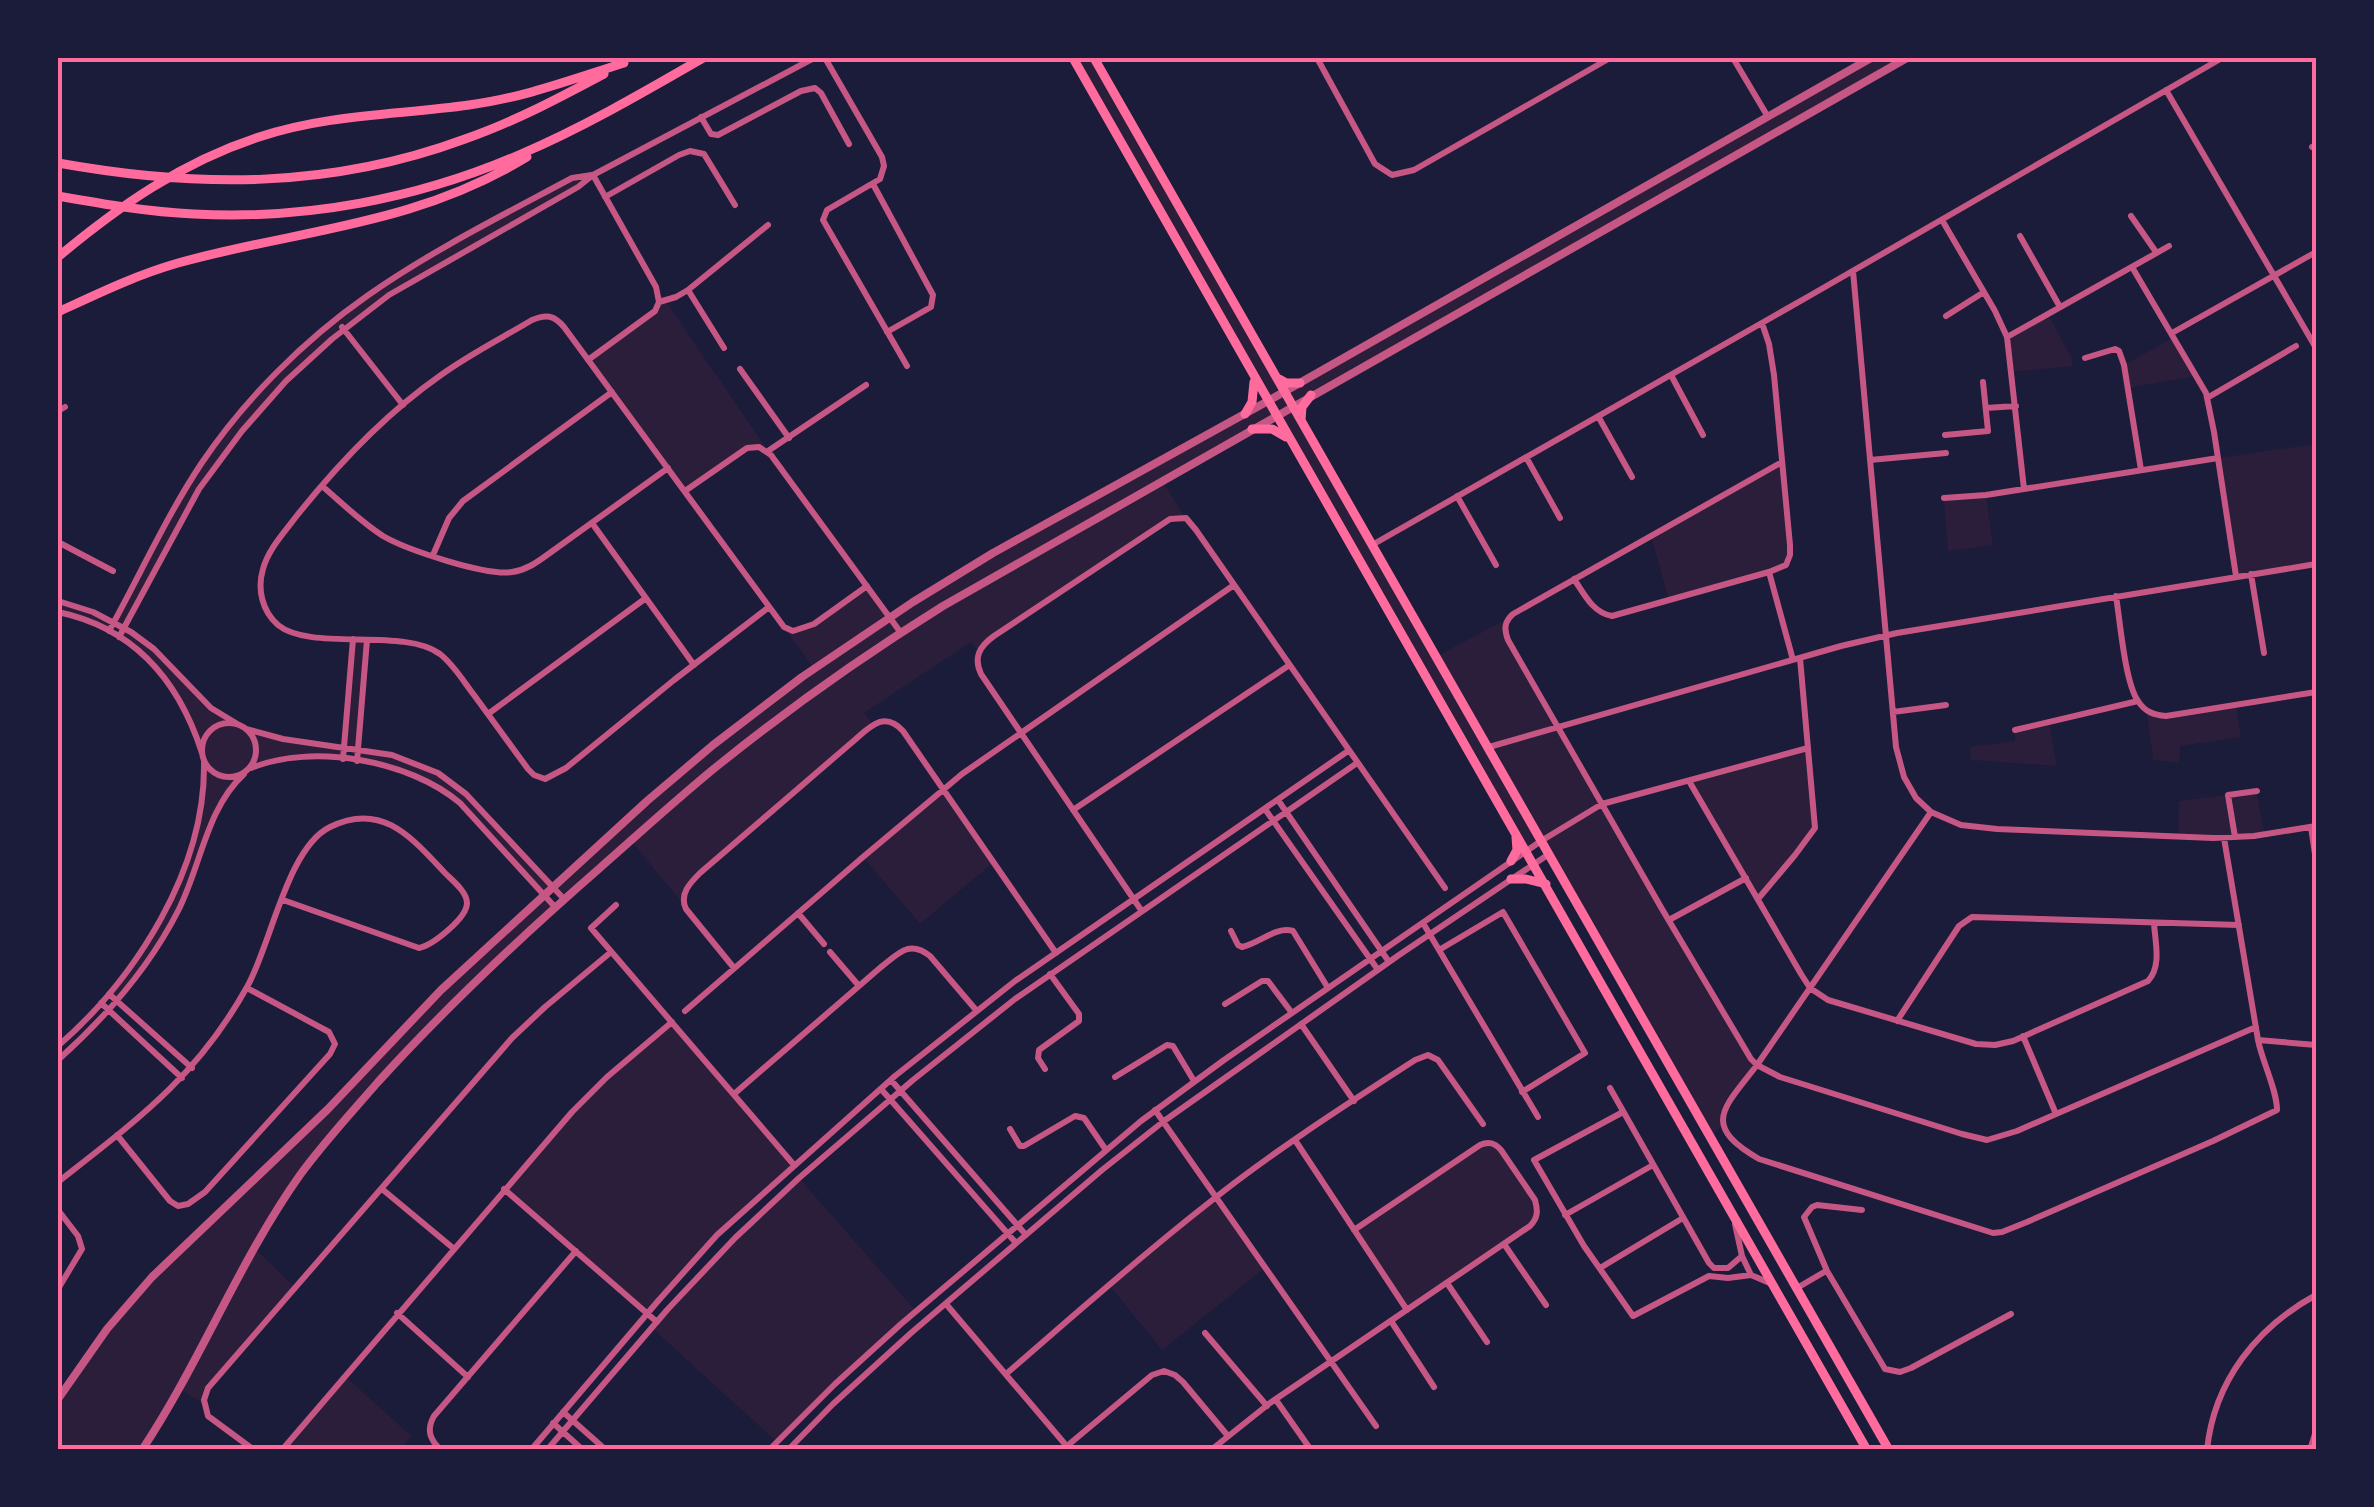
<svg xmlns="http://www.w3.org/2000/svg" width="2374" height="1507" viewBox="0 0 2374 1507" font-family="'Source Sans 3',sans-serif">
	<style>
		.green { fill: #2a1e3b }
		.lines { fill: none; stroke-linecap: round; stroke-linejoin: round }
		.minor { stroke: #c65784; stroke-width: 6 }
		.tertiary { stroke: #c65784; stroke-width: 8 }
		.secondary { stroke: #ff6b9d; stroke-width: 9 }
		.primary { stroke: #ff6b9d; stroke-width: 9 }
		.neatline { fill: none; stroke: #ff6b9d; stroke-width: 4 }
	</style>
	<rect width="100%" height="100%" fill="#1b1b3a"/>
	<path class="green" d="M1073,58H1094L1284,391L1871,58H1907L1292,407L1437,656L1509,618L1508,640L1757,1065L1730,1100L1723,1124L1711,1138L1542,842L1527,851L1276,416L1162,481L1186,518L1178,517L994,636L979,652L971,642L864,713L873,725L692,881L684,905L631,841L564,899L553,886L544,894L555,907L411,1047L310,1162L253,1247L296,1288L208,1388L204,1404L179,1389L142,1449H58V1399L138,1293L288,1148L381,1052L543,894L460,803L422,778L357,761L358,750L344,748L343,759L306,757L251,768L233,784L227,792L195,872L161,941L117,1000L109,994L123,977L171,898L197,824L204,762L196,734L168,680L119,637L124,627L114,622L109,631L58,612V601L114,621L168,517L224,433L282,368L346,312L406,270L572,178L593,175L389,295L308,360L217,463L124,627L154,649L211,708L247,729L343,748L353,639L367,640L358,750L392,755L453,783L553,885L647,801L813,668L784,627L805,628L867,586L889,617L1268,401Z
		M656,287L771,455L755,447L685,491L588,360L658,307Z
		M2048,314L2072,359V366L2012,372L2007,337Z
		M2174,337L2197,376L2128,388L2124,365Z
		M2316,444V564L2236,576L2218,458Z
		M1782,462L1790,545L1782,568L1669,601L1651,535Z
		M1986,495L1993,545L1948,551L1944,498Z
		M2236,705L2241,737L2180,746L2179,763L2153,760L2147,711L2158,716Z
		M2049,722L2057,766L1971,760L1970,747L2015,741V730Z
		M1808,748L1815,828L1758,899L1689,781Z
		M944,788L994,862L920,924L863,857Z
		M2256,791L2265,835L2178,837L2179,801Z
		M672,1022L794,1165L733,1220L647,1313L504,1189L572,1112Z
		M1494,1143L1535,1200L1536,1219L1407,1310L1354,1230L1480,1145Z
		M799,1178L916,1311L777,1442L652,1328L667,1310Z
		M1217,1196L1266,1267L1162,1350L1109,1285Z
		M344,1375L411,1436L402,1449L282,1450Z"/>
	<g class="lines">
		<path class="minor" d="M825,58L882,157L884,166L880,179L827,210L823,220L907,366
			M1317,58L1375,164L1392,175L1414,170L1610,58
			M1733,58L1768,117
			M2166,90L2316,348
			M701,117L711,134L718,135L801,91L815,88L821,93L849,144
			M2312,147L2316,145
			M593,175L656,287L659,302
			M873,184L933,295L931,307L887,332
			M605,197L679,155L690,151L704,154L735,205
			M2131,216L2156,252
			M1942,220L1995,311L2007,337L2024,489
			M2020,236L2060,307
			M2132,267L2206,393L2214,432L2236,576
			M1853,271L1896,747L1904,777L1916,798L1931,812L1961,825L1997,829L2213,838L2254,836L2316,826
			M688,290L724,348
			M1946,316L1984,292
			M342,327L403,405
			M2172,333L2316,252
			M2007,337L2169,246
			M2085,358L2115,349L2119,351L2124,365L2141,470
			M588,360L655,311L659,302L676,297L688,290L768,225
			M740,369L789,438
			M1671,375L1703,435
			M2207,398L2296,346
			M1986,408L2016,406
			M58,411L65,407
			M1598,416L1632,477
			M1945,435L1988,431L1983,382
			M768,451L866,385
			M1526,457L1560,518
			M1870,460L1946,453
			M1782,462L1513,614C1504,622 1504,629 1508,640L1662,909L1751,1059L1757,1065L1780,1077L1962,1134L1987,1140L2017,1131L2256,1027
			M322,486C342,503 361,522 383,536C407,550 486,576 512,572C526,570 536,563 547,555L668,468
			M685,491L747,448L759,447L771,455L901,633
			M1457,496L1496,565
			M1944,498L1986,495L2218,458
			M592,523L694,665
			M58,542L113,571
			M1372,545L1811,295L2222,58
			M433,555L449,518L463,501L612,392
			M1769,572L1793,660
			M2251,574L2264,653
			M1574,579C1584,594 1593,613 1612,616L1769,572L1786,565L1790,555V545L1774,375L1769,344L1762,323
			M2116,596C2120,621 2125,683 2138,701C2145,712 2154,715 2166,716L2316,692
			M58,601L93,612L131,632L154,649L211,708L239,725
			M769,607L674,680L566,768L545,779L534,775L528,769C510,744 492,720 474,695C464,682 454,665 440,654C404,627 311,652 278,625C262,611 257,589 263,569C268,550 283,534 295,518C337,465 385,414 441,375C470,354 502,338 532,320C546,314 554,315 564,327L784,627L793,631L814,624L867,586
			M58,612C134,628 179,681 202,753
			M109,631C140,575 166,517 201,464C244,400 304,340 367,296C431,251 503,215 572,178L592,175
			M119,637L199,489L242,431L286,381L332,339L389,295L578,187L593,175L814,58
			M1893,712L1946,705
			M488,714L646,598
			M202 750a27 27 0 1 1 54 0a27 27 0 1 1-54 0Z
			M246,729L283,739L392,755L438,773L466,794L564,899
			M2015,730L2138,701
			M1489,747L1841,646L1897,633L2316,564
			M343,759L353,639
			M357,761L367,640
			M251,768C313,743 409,760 460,803L555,907
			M1689,781L1801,974L1810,988L1828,1000L1976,1044L1995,1045L2013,1041L2148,981C2162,966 2155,942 2154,923
			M1278,800L1389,962
			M1265,809L1378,970
			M1073,810L1288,666
			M1931,812L1757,1065C1724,1108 1700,1125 1759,1159L1993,1233L2002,1232L2027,1222L2213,1141L2277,1110C2277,1090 2262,1061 2258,1040L2224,838
			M2311,827L2316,861
			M2235,837L2228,795L2257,791
			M1758,899L1795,855L1815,828L1800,658
			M616,905L591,928L794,1165
			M1141,910L981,674C973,657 980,646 994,636L1170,519L1186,518L1196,530L1445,888
			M798,913L824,944
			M1669,920L1746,878
			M1423,923L1538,1117
			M1231,931L1238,945L1242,947C1260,943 1276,926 1293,931L1328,988
			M1439,950L1503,912L1585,1053L1522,1092
			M830,952L859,986
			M734,968L686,909C679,894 690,883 700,873L850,744C868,729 883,709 903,731L1056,953
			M109,994L192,1068
			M101,1003L182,1078
			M1225,1004L1262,981H1268L1292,1013
			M685,1011L863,857L962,774L1234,585
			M1897,1021L1959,926L1972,917L2239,925
			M1301,1024L1354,1101
			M2023,1036L2056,1114
			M2258,1040L2316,1045
			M58,1046C136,978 206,869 204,762
			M58,1060C106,1017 149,968 178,911C201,866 206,809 244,774
			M1045,1069L1038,1058L1039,1050L1079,1021V1014L1050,974
			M1115,1077L1167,1045L1173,1046L1194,1081
			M891,1080L1026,1235
			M1610,1088L1709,1263L1714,1268H1728L1742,1256L1735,1224
			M881,1089L1016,1243
			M734,1094L881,967C898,954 909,939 930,956L976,1010
			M1155,1110L1376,1426
			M1623,1112L1534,1160L1584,1246L1633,1316L1709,1276L1728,1278L1751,1275L1772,1284
			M1010,1129L1020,1146H1024L1075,1116L1084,1118L1106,1150
			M117,1135L170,1201L178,1206L188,1204L205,1192L330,1054L335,1044L329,1032L247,988
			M1295,1140L1407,1310
			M58,1182C137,1120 197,1077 247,987C271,945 287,848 330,827C382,801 412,838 445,873C453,881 467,892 467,903C467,918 433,945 419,948L283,900
			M382,1189L453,1248
			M504,1189L657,1322
			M58,1210L78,1236L82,1249L58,1289
			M1862,1210L1817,1205L1812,1207L1804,1217L1827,1271L1885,1369L1900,1372L1911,1368L2011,1314
			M1565,1215L1653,1165
			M1504,1244L1546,1305
			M1742,1256L1751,1275
			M1600,1268L1683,1218
			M1447,1283L1487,1342
			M1797,1288L1826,1271
			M946,1304L1070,1450
			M397,1313L468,1377
			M1391,1321L1434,1387
			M1205,1333L1267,1406
			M1006,1374C1072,1317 1137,1259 1206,1205C1272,1152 1344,1106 1415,1060L1428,1055L1438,1060L1483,1124
			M1276,1400L1311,1450
			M563,1412L606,1450
			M553,1423L583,1450
			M1067,1446L1152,1375L1164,1371L1175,1375L1183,1382L1228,1436
			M254,1450L208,1416L204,1400L208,1388L512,1038L545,1007L611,952
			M282,1450L572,1112L607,1077L672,1022
			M441,1450C430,1440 426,1430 434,1416L576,1251
			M531,1450L658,1301L717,1235L895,1076L1015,981L1348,751
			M547,1450L667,1310L735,1238L799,1178L913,1080L1015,999L1357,763
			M769,1450L835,1384L901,1324L1141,1121L1224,1060L1541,841L1602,804L1808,748
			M788,1450L833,1404L911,1333L1102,1170L1164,1121L1399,955L1549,854
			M1211,1450L1270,1403L1530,1226C1538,1218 1538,1211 1535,1200L1501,1150C1495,1143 1489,1141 1480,1145L1354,1230
			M2207,1450C2214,1381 2257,1327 2316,1295
			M2310,1450L2316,1431"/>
		<path class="tertiary" d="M58,1399L107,1329L152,1277L328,1109L441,990L647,801L713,745L802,677L913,602L993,553L1268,401L1871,58
			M142,1450C201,1361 239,1261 300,1175C324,1142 352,1112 378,1082C448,1005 523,935 601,867C641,832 680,796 721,763C792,706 866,654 943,606L1907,58"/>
		<path class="secondary" d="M1073,58L1867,1450
			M1094,58L1889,1450
			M1279,379L1286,383H1300
			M1245,414L1252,402L1254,382
			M1301,420L1302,407L1311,395
			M1252,429H1272L1286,437
			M1511,861L1517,850L1516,837
			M1511,879H1526L1546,884"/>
		<path class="primary" d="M58,163C197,188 330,189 465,139C514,122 559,98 604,74
			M58,196C103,204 148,212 194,214C305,220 418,199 521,154C584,127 644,92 703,58
			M58,257C119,206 182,162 259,137C328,114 398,115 469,105C523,98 573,79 624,63
			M58,312C97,294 136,275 178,263C301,229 413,226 527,157"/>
	</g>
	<rect width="2374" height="1507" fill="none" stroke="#1b1b3a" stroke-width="120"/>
	<rect x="60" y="60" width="2254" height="1387" class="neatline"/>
</svg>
